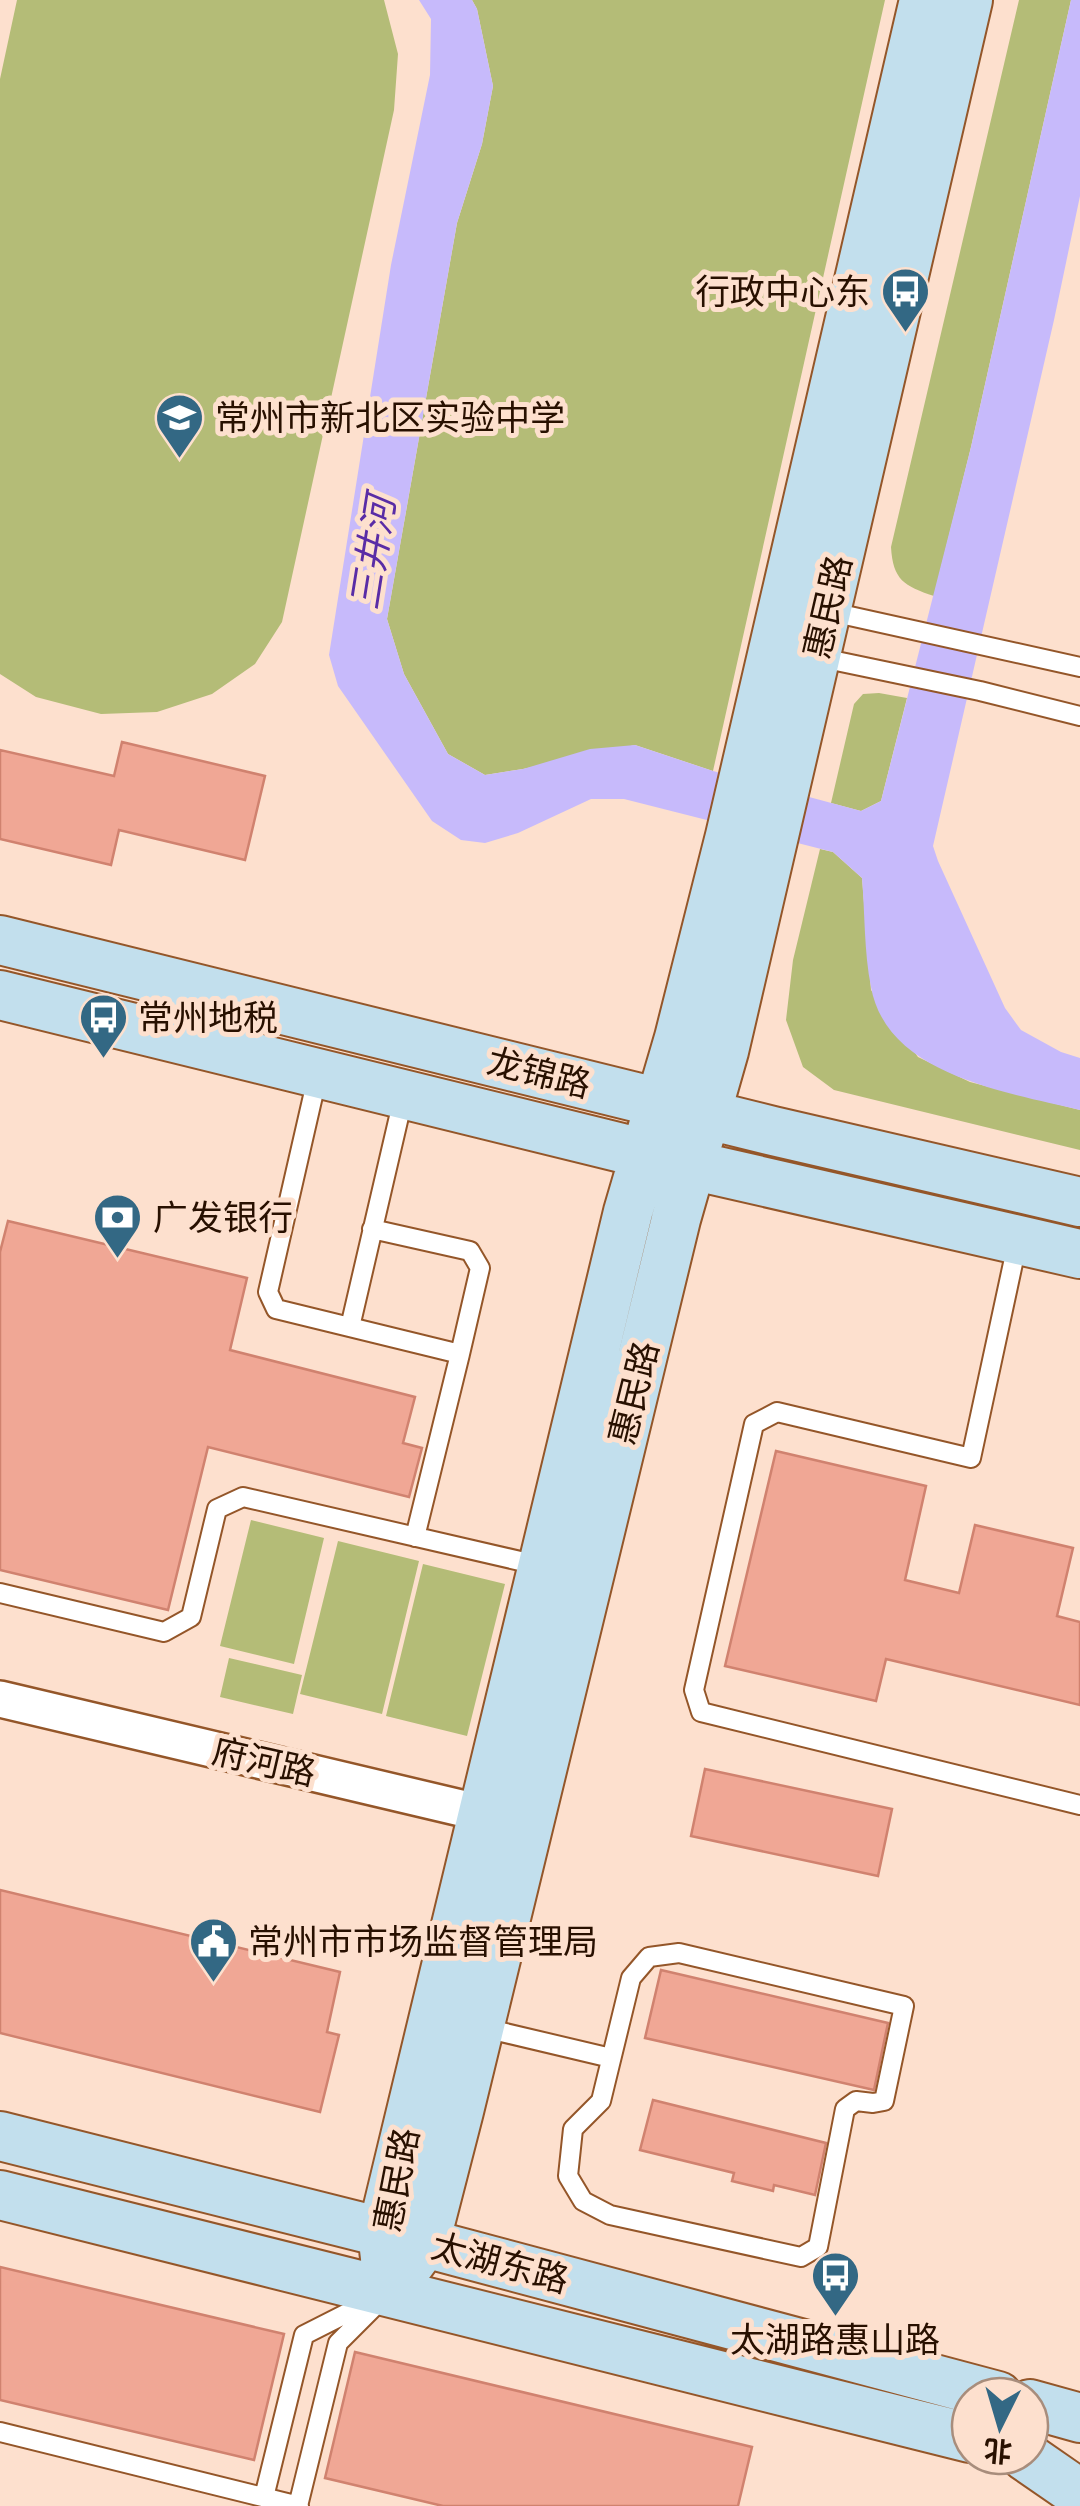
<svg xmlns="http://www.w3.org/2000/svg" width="1080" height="2506" viewBox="0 0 1080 2506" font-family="'Source Sans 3','Noto Sans SC',sans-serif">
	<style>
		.green { fill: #b4bc77 }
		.water { fill: #c7bafb }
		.building { fill: #f0a795; stroke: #d0826f; stroke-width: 2.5 }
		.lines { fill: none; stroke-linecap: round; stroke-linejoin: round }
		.lane-casing { stroke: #945629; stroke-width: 22 }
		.street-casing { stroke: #945629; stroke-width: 40 }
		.secondary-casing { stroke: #945629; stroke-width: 52 }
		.lane { stroke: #fff; stroke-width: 18 }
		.street { stroke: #fff; stroke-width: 35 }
		.secondary { stroke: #c2dfed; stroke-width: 48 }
		.labels { text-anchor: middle; stroke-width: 10; stroke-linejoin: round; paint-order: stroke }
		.poi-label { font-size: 35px; fill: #281000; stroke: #fde0ce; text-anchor: start }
		.street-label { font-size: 35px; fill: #281000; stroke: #fde0ce }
		.water-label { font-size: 38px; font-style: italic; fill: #592ca6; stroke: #fde0ce }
	</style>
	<rect width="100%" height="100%" fill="#fde0ce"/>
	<path class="green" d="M17,0H384L398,54L394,110L282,622L255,664L212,694L157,712L101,714L36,697L0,674V79Z
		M472,0H885L713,771L635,745L523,769L485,775L448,754L404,674L387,619L457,223L482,144L493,86L477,9Z
		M1019,0H1071L971,447L934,596C904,586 893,580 891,547Z
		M879,693L907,698L881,801L861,811L831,803L854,704L863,694Z
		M820,849L833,852L862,878L871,990L918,1057L970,1082L1080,1110V1150L834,1090L803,1067L786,1020L793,960Z
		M251,1520L324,1538L294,1664L220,1646Z
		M338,1541L419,1561L382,1714L300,1694Z
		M423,1564L505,1584L467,1736L386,1716Z
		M229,1658L302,1675L293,1714L220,1697Z"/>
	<path class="water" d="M419,0H472L477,9L493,86L482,144L457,223L387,619L404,674L448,754L485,775L523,769L590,749L635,745L713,771L861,811L881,801L971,447L1071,0H1080V196L1054,320L933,846L938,861L1005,1008L1021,1030L1061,1052L1080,1058V1110C1008,1092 887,1076 871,987C864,952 865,914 862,878L833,852L624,799H591L518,833L485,843L461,840L432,821L338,686L329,655L391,265L430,75L431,19Z"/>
	<path class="building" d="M122,742L265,776L245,860L119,830L111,865L0,839V750L114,776Z
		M8,1221L247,1278L230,1350L415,1397L403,1443L422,1448L409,1497L208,1447L168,1610L0,1570V1252Z
		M776,1451L926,1486L905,1580L959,1593L975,1525L1073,1548L1057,1616L1080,1622V1705L886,1659L876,1701L725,1666Z
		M705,1769L892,1809L878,1876L691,1836Z
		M0,1890L340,1972L327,2032L339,2035L320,2112L0,2033Z
		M661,1970L888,2023L874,2090L645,2038Z
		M653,2100L826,2143L815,2195L774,2185L773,2191L732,2181L734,2173L640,2150Z
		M0,2267L284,2334L254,2460L0,2400Z
		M355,2352L752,2447L738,2506H443L325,2478Z"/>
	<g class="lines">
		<defs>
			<path id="lane" d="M827,611L1080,667
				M817,657L980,691L1080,716
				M318,1074L268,1292L276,1309L460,1354L415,1537
				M372,1229L470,1251L480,1268L460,1354
				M1018,1240L971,1458L777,1412L754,1424L694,1690L701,1712L1080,1805
				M350,1327L404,1095
				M0,1593L164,1632L191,1617L217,1509L243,1497L542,1566
				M679,1953L904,2006L884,2101L873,2103L856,2101L845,2109L818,2247L801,2257L610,2215L583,2201L568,2176L573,2129L601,2101L631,1978L649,1957Z
				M480,2027L611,2058
				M0,2432L299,2506
				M264,2497L304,2335L375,2299
				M298,2506L338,2343L378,2303"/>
			<path id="street" d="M0,1699L503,1818"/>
			<path id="secondary" d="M0,940L773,1131L1080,1202
				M0,995L691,1165L1080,1254
				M0,2136L425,2243L998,2396
				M0,2195L970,2438
				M389,2292L425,2243L459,2111L676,1219L724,1051L968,0
				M389,2292L382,2232L628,1212L679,1038L730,836L924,0
				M1030,2404L1080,2418
				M1025,2456L1080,2494"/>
		</defs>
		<use href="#lane" class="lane-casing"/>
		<use href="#street" class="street-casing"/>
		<use href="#secondary" class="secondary-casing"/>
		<use href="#lane" class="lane"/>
		<use href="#street" class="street"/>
		<use href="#secondary" class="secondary"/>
	</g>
	<defs>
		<symbol id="bus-pin" viewBox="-11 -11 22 30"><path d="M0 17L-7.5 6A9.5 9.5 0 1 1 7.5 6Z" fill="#336884" stroke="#fde0ce"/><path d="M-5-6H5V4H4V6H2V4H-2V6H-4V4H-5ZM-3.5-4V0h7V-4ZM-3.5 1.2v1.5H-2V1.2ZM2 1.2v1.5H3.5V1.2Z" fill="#fff"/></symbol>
		<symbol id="school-pin" viewBox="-11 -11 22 30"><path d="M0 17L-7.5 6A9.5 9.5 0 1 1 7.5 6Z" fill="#336884" stroke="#fde0ce"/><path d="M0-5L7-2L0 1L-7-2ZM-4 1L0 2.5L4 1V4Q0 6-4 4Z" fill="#fff"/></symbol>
		<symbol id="bank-pin" viewBox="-11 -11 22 30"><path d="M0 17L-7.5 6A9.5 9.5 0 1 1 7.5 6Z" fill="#336884" stroke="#fde0ce"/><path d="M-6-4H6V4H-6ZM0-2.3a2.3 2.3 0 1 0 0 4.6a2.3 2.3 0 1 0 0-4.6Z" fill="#fff"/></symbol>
		<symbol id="civic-pin" viewBox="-11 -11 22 30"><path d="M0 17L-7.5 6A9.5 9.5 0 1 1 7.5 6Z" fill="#336884" stroke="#fde0ce"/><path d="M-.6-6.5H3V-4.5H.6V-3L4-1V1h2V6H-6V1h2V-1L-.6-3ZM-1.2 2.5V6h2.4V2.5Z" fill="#fff"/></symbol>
	</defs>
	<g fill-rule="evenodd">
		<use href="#bus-pin" x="878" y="264" width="55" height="75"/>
		<use href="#school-pin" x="152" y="390" width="55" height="75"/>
		<use href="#bus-pin" x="76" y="990" width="55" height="75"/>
		<use href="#bank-pin" x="90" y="1190" width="55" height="75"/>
		<use href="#civic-pin" x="186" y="1914" width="55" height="75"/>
		<use href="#bus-pin" x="808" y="2248" width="55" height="75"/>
	</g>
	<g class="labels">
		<g class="poi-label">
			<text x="870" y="304" text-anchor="end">行政中心东</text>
			<text x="215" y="430">常州市新北区实验中学</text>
			<text x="138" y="1030">常州地税</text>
			<text x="153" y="1230">广发银行</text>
			<text x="248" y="1954">常州市市场监督管理局</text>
			<text x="835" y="2352" text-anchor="middle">太湖路惠山路</text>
		</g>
		<g class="street-label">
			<text transform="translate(828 607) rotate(-77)" y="12">惠民路</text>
			<text transform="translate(539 1073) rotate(14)" y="12">龙锦路</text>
			<text transform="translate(634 1393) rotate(-76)" y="12">惠民路</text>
			<text transform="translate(264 1762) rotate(13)" y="12">府河路</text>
			<text transform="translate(397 2180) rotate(-79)" y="12">惠民路</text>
			<text transform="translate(500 2263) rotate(15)" y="12">太湖东路</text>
		</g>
		<g class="water-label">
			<text transform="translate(373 553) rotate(-81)" y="13">三井河</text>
		</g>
	</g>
	<g transform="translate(1000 2426) rotate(185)"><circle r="48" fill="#fde0ce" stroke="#a88d7c" stroke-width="2.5"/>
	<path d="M0-8L18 38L0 25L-18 38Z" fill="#336884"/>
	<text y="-15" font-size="28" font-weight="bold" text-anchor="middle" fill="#281000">北</text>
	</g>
</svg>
